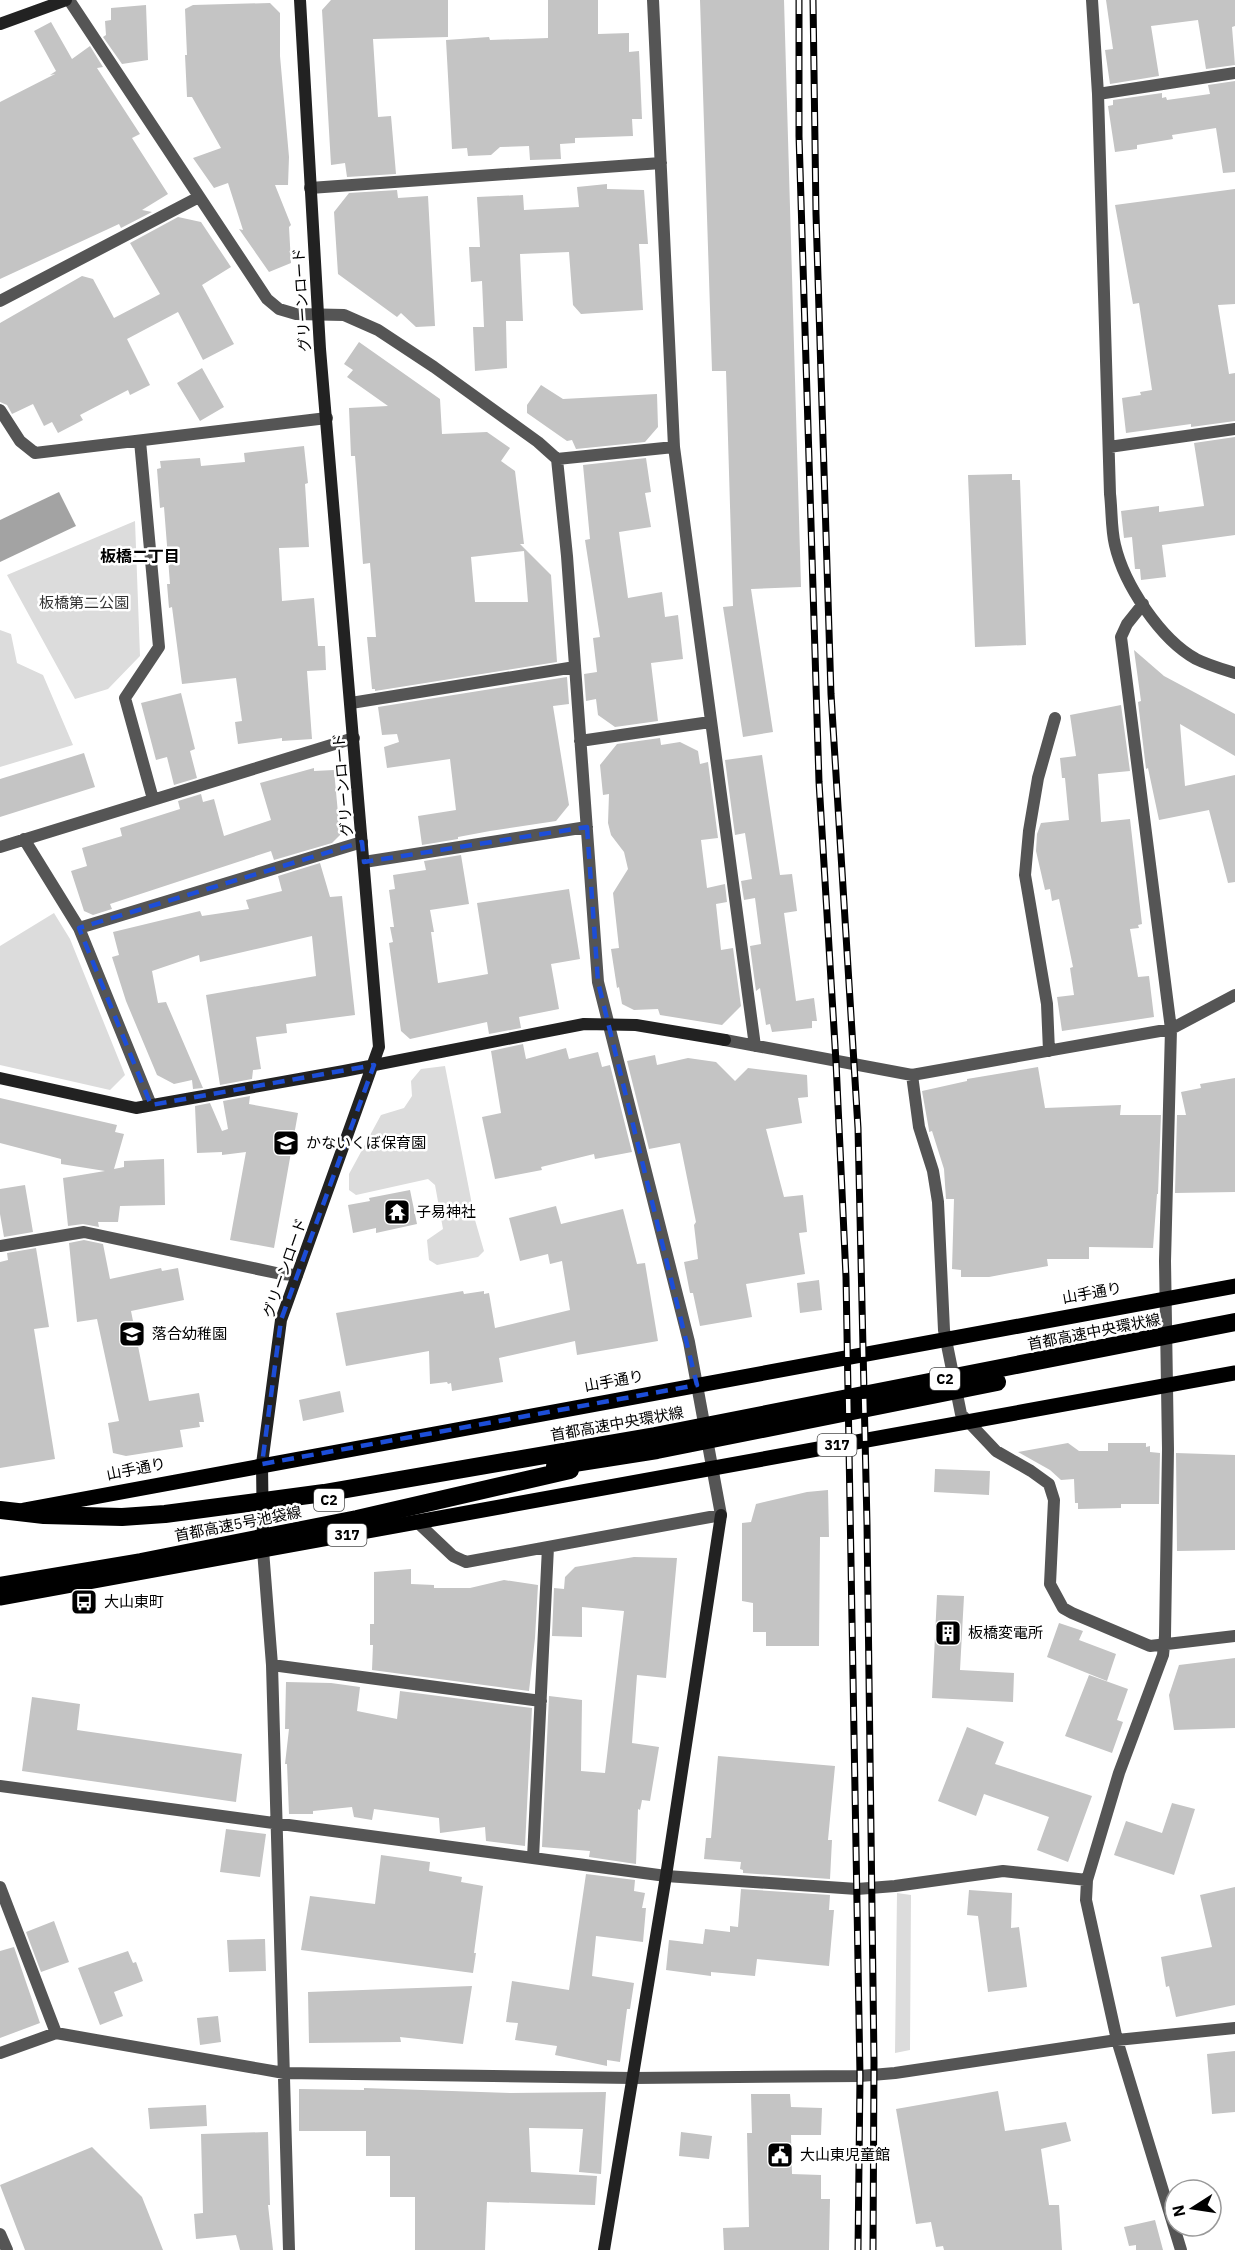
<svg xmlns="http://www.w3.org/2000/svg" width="1235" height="2250" viewBox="0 0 1235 2250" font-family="'IBM Plex Sans','Noto Sans JP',sans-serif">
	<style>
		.green { fill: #dcdcdc }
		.water { fill: #a3a3a3 }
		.building { fill: #c4c4c4; fill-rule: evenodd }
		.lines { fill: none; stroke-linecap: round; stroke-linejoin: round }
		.street { stroke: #555; stroke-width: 12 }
		.secondary { stroke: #222; stroke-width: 12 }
		.primary { stroke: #000; stroke-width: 15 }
		.highway { stroke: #000; stroke-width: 18 }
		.rail-casing { stroke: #000; stroke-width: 7 }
		.rail { stroke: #fff; stroke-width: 4.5; stroke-dasharray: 14; stroke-linecap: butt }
		.marked { fill: none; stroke: #1d4ed8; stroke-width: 4.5; stroke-dasharray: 12 8; stroke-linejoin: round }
		.labels { text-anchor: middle; stroke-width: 5; stroke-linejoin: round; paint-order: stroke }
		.shield { fill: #fff; stroke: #4c4c4c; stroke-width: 1.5 }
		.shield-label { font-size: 14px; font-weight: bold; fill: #000 }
		.street-label { font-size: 15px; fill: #000; stroke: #fff }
		.park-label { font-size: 15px; fill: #333; stroke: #fff }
		.poi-label { font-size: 15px; fill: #000; stroke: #fff; text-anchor: start }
		.neighbourhood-label { font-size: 16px; font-weight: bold; fill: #000; stroke: #fff }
	</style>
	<rect width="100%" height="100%" fill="#fff"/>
	<path class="green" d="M135,521L140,656L108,689L75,699L7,575Z
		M0,630L11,634L17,663L43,675L73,745L0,767Z
		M54,913L70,939L125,1075L110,1090L0,1065V946Z
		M445,1066L475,1220L484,1251L478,1257L437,1265L429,1260L427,1240L443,1229L435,1185L428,1179L356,1195L349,1190V1174L381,1115L404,1108L412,1096L411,1081L421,1069Z
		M897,1893L911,1895L910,2050L895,2053Z"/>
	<path class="water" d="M59,492L76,526L0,562V520Z"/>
	<path class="building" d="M331,0H448V37L373,39L378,117L391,116L396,174L347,177L345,163L331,165L322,10Z
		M548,0H598V34L629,33V52L639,51L642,119H632L633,136L575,138V143L560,144L561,159L530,160L529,146L500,147L491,155L468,156L467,148L452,149L446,40L489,37L490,40L548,38Z
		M700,0H784L801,587L751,589L773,732L743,737L723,607L733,606L726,371H712Z
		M1106,0H1235V26L1232,27L1235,65L1206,69L1198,20L1151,26L1159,76L1110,84L1105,50L1113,49Z
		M270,3L280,13V56L289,157L288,185H275L291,225L289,227L291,263L269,272L239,229L243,230L228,183L214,188L193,158L221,148L192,97H187L185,55H187L185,9L193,5Z
		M146,5L148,60L122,64L103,37L106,35L105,21L111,20V8Z
		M51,22L72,59L90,46L103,67L97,68L140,134L132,138L168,194L142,210L152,212L121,228L119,224L0,279V102L55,74L50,75L56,71L34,31Z
		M1235,81V172L1223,173L1216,128L1172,135L1173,139L1137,145V149L1115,152L1108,106L1113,105V100L1162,93V98L1166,97L1167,100L1210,94L1208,85Z
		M607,184V189L644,190L648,244H639L643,310L581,314L573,305L569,252L520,254L523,321H506L507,368L475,371L473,327H484L482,281L471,282L469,247H480L477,197L523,195L524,210L579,207L577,187Z
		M1235,189V304L1218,305L1229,374L1235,373V421L1191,427V424L1126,433L1122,398L1141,395L1140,392L1152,390L1139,303L1133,304L1115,205Z
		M397,190L398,198L428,196L435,326L416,327L401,313L397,317L338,274L334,212L349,193Z
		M178,217L201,222L231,267L202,285L234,344L203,360L178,312L127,339L150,385L130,395L128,390L80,415L83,420L58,433L52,422L44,426L33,404L12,414L7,405L0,402V323L82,276L93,279L114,318L160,294L130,243Z
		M359,342L440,399L442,434L487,432L510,448L501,461L515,471L524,544H520L551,575L557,662L375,691V689H372L367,637H376L370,563L363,564L355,456H351L349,408L388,406L347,377L353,370L344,364ZM524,551L528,602H475L471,557Z
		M202,368L224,407L200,421L177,383Z
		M541,385L563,399L657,394L658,427L645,442L576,449L572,440L567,441L527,413V405Z
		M1235,437V535L1162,545L1166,577L1141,580L1140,569H1135L1132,537L1124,538L1121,511L1159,506V512L1204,506L1194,443Z
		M304,446L308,483L305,484L309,547L279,548L282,601L314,598L318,646H325L326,670L307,671L312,739L282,741V738L238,744L235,722L242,721L236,678L182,684L172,607L169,608L167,584H170L164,507L160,508L157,469L161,468L160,461L200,458L201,466L245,462L244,453Z
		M646,458L651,492L645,493L651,527L619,532L628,598L662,592L665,617L678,615L683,659L651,663L658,721L615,727L598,715L596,699L586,701L584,674L597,672L593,638L600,637L585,540L590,539L583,465Z
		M1012,474V480H1020L1026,645L975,647L968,475Z
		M1134,650L1164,676L1235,714V756L1180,724L1185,786L1235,775V882L1228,883L1209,810L1159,820L1148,768L1146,769L1138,702L1141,701Z
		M567,677L569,704L553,706L569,805L556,821L490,831L458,837V839L422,845L418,816L456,810L450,759L387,768L384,747L399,742L397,734L382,735L378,707Z
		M181,693L195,749L190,751L197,778L174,785L167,757L156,760L141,703Z
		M1121,705L1130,771L1098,774L1101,822L1130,819L1142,924L1138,925L1139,928L1130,929L1138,977L1149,976L1154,1017L1062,1031L1057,997L1074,995L1070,968L1073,967L1059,899L1052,901L1050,889L1045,890L1036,851L1037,834L1041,823L1069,820L1065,778H1062L1060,758L1076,756L1070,715Z
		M660,738L661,745L680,742L698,751L700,764L708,762L718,838L701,840L707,888L725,884L727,902L716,904L721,950L733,948L741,1006L722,1025L660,1015L658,1009L634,1010L622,1004L619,987L617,988L611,949L619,948L613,893L628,869L624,852L611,835L608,823L609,794L603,795L600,765L617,744Z
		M84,753L95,787L0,817V779Z
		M762,755L780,875L792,874L797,911L784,913L796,1001L814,998L817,1021H812V1028L772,1032L770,1024L766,1025L760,988L756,991L750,946L761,944L755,898L744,900L741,881L752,879L745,833L735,835L725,760Z
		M314,768V771L334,770L340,835L332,843L274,860L271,851L110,904L112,909L93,915L84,911L71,871L87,866L82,848L122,836L120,828L180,809L178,801L201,794L203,802L214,799L224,836L271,820L260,783Z
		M461,855L469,904L430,910L434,932H431L438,983L488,974L477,903L569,889L580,959L551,964L559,1009L519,1017L521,1028L489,1034L487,1022L410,1039L401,1031L389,943L393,942L390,927H394L389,890L395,889L393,875L426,870L424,861Z
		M320,863L330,897L342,896L355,1015L286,1024L287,1033L256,1037L261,1069L253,1070L252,1079L220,1085L206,995L316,976L312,936L200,962L199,955L152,971L158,1003L166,1002L203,1088L193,1089L192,1080L174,1084L157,1075L126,1001L112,957L119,955L113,932L200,911L202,916L249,909L246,900L282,891L278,876Z
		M523,1044L526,1059L566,1048L569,1059L598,1052L602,1067L610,1065L632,1152L595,1159L594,1154L541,1167L542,1170L495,1179L482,1117L501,1113L491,1051Z
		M655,1055L657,1065L688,1058L716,1062L735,1081L748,1068L807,1075L808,1097L798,1098L802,1123L766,1129L784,1197L803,1195L807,1232L799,1233L805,1274L746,1284L752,1317L700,1326L693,1293H690L684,1262L698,1259L694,1225L696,1222L680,1143L649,1149L627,1061Z
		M1038,1067L1045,1108L1121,1105L1120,1115H1161L1158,1194H1157L1153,1248L1089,1247V1259H1047L1048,1266L989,1277H961V1270L952,1269L954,1199H946L944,1169L932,1131L929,1132V1130L922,1091L967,1081V1079Z
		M1235,1078V1192L1175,1193L1177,1115H1186L1181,1092L1201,1088L1200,1084Z
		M250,1096L249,1104L298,1113L274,1248L230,1240L246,1152L222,1155V1152L197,1153L195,1106L210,1103L222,1131L228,1129L223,1101Z
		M0,1098L117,1125L115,1132L124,1134L114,1169L124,1167V1161L164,1159L165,1205L120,1206L118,1222H98L99,1227L83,1224L68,1226L63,1178L105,1171L61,1164V1159L0,1143Z
		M25,1185L33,1232L4,1237L0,1214V1189Z
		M410,1190L417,1224L376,1233V1228L353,1233L348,1205L370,1201L369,1198Z
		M556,1206L561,1224L623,1209L637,1264L645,1263L658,1341L577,1355L575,1341L499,1358L503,1382L452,1391L451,1383L448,1384L447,1382L430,1384L429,1351L346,1366L336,1313L463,1291L464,1294L484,1291V1294L489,1293L495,1328L570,1310L562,1261L550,1264L548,1254L520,1261L509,1218Z
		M84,1240L103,1244L110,1279L161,1268L162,1271L178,1268L184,1300L131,1311L149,1401L199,1393L204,1422H199L200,1427L180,1430L183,1447L126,1456L113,1453L108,1423L119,1421L97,1319L77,1322L69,1243Z
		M36,1248L49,1327L34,1329L55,1459L0,1468V1262L8,1260L7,1253Z
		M819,1280L822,1310L800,1313L797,1283Z
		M340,1391L344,1412L303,1421L299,1400Z
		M1068,1443L1079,1451H1108V1443H1146V1447L1150,1446V1452L1160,1453L1159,1504H1121V1508L1078,1509V1503H1075L1074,1479L1061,1480L1050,1470L1018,1452Z
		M1176,1453L1235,1455V1550L1177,1551Z
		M935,1469L990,1471L989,1495L934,1492Z
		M828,1490L829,1537H820L819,1646H766V1632H753V1603L742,1601V1523L751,1522L756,1504L807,1492Z
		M634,1557L677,1558L666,1678L637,1675L632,1743L659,1747L650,1801L642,1800L640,1810L638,1809L636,1864L589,1857L590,1851L542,1847L549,1696L582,1700L581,1771L605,1773L624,1611L582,1607V1637L552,1636L554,1588L564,1589L565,1577L575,1567Z
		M411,1569V1584L434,1585V1588H470L504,1580L538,1585L535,1638L529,1691L372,1670L373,1645H370V1624H374V1572Z
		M937,1595L964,1596L960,1670L1014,1673L1013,1702L932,1698Z
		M1059,1623L1083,1631L1079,1640L1116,1654L1107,1681L1047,1657Z
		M1235,1658V1728L1174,1730L1169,1695L1179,1665Z
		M1089,1675L1128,1689L1117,1720L1123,1722L1112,1753L1065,1736Z
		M286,1682L331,1683L360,1687L357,1711L397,1719L400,1691L532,1708L525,1846L486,1841L485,1827L440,1833L439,1818L374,1809L372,1820L354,1817L352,1807L313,1811V1814H289L287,1764H285L289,1729H285Z
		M32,1697L80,1704L77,1730L242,1754L236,1802L22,1771Z
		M967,1727L1004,1742L995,1764L1092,1796L1068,1862L1037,1850L1049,1817L984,1794L976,1816L938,1801Z
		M718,1756L835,1766L828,1840H832L830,1879L743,1873V1870L740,1869L741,1862L704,1859L706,1838H711Z
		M1172,1803L1195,1809L1174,1875L1114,1855L1126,1821L1162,1833Z
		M226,1829L266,1834L260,1877L220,1872Z
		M381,1855L430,1862L429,1871L462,1877L461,1882L483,1886L474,1953H476L473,1973L301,1950L310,1896L375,1904Z
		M586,1874L635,1880L634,1891L645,1893L642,1908H646L643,1942L596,1936L592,1976L634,1983L630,2009H627L620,2062L607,2060V2066L555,2055L557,2046L515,2040L518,2023L506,2022L512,1981L569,1990Z
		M1235,1887V2005L1176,2017L1169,1986L1166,1987L1161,1957L1212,1947L1200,1895Z
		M741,1889L830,1895L829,1910H834L829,1966L757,1959L755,1976L711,1972V1976L666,1970L669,1940L703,1944L705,1929L730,1932V1926L738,1927Z
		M969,1890L1012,1893L1011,1928L1019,1927L1027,1987L988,1992L978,1916L967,1915Z
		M54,1921L69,1962L41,1972L26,1932Z
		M265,1939L266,1971L229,1972L227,1940Z
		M14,1947L40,2023L0,2038V1951Z
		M128,1951L133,1963L136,1962L143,1981L114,1992L123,2016L100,2025L78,1968Z
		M472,1986L463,2044L400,2037L401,2042L309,2043L308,1992Z
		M218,2016L221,2042L200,2045L197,2018Z
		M1235,2051V2112L1212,2114L1207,2054Z
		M364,2088L511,2093L606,2092L601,2174L579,2172L583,2129L529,2128L531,2172L597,2176L595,2205L487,2202L485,2250H415V2197H390V2156H366V2131H299V2089L364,2090Z
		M998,2091L1005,2131L1066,2122L1071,2141L1041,2149L1049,2205H1059L1062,2250H944L943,2246L936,2247L931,2222L916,2224L896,2109Z
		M751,2094H790L791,2107L822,2108L821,2135H791L792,2174L821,2175V2199H830L829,2250H724L723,2228L749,2227L747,2133H752Z
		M206,2105L207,2126L150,2129L148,2108Z
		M268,2132L270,2205H268L273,2250H240L236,2235L196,2239L194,2214L203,2213L201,2134Z
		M681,2132L712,2136L709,2159L679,2156Z
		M92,2147L142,2197L163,2250H25L0,2185Z
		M1155,2220L1163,2250H1136V2245L1129,2246L1124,2227Z"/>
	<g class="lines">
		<path class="street" d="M69,0L267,299L279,309L296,314L344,315L378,330L434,367L538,442L557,459L567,556L598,982L689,1342L721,1515L466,1562L453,1556L417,1522
			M653,0L674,447L755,1046
			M1092,0L1098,94L1110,494C1112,510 1111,529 1115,545C1124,584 1160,639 1196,659C1208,665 1222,669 1235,673
			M1098,94L1235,73
			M310,188L661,163
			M0,301L199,197
			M0,410L20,441L35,453L327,418
			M140,441L159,647L125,698L153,799
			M1109,447L1235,429
			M557,459L674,447
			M1143,604L1127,624L1121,637L1171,1029L1165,1261L1168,1449L1165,1636L1163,1655L1119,1773L1087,1880L1086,1900L1117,2040L1181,2250
			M351,703L575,667
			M580,741L710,722
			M24,839L79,928L151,1105
			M0,847L354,738
			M364,862L587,827
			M79,928L362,842
			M725,1040L912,1075L1171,1029L1235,995
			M1049,1051L1047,1004L1025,875L1029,831L1038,778L1055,718
			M912,1075L919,1127L933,1171L938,1202L944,1330L961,1414L996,1451L1031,1471L1049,1484L1054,1500L1050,1584L1063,1608L1072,1613L1150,1646L1235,1636
			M0,1246L84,1232L281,1274L297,1275
			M263,1550L272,1665L289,2250
			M272,1665L541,1701
			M0,1786L666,1876L857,1889L895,1886L1003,1871L1087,1880
			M533,1858L548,1547
			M0,1887L56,2033
			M0,2053L56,2033L284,2073L633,2078L860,2076L895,2073L1117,2040L1235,2028
			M0,2234L7,2250"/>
		<path class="secondary" d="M0,24L66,0
			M0,1078L136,1108L344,1071L584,1024L636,1025L725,1040
			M263,1543L262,1464L281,1320L379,1047L320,349L300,0
			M604,2250L666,1876L721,1515"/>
		<path class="primary" d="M24,1510L1235,1286
			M0,1598L1235,1373"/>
		<path class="highway" d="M555,1466L657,1450L997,1382
			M0,1510L44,1515L122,1517L165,1514L324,1493L655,1436L1235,1322
			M0,1586L141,1562L357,1519L570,1470"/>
		<defs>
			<path id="rail" d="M799,0V136L819,782L836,1062L846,1277L860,2076L858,2250
				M813,0L816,214L831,694L858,1128L867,1524L874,2062L873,2250"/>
		</defs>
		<use href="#rail" class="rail-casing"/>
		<use href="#rail" class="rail"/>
	</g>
	<path class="marked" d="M587,827L598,982L697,1385L262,1464L281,1320L374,1065L151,1105L79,928L362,842L364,862Z"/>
	<defs>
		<symbol id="school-square" viewBox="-11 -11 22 22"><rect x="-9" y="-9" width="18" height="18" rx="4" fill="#000" stroke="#fff"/><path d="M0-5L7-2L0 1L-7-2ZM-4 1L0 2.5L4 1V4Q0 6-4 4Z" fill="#fff"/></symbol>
		<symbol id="temple-square" viewBox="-11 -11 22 22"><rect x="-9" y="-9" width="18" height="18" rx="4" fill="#000" stroke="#fff"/><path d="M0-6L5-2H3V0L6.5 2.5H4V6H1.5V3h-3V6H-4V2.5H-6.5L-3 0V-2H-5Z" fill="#fff"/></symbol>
		<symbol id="bus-square" viewBox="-11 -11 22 22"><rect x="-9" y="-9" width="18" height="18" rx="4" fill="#000" stroke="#fff"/><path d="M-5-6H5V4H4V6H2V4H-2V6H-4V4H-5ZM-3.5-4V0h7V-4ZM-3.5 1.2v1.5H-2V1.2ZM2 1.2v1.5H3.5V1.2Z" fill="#fff"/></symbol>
		<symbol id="building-square" viewBox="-11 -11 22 22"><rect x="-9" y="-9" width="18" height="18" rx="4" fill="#000" stroke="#fff"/><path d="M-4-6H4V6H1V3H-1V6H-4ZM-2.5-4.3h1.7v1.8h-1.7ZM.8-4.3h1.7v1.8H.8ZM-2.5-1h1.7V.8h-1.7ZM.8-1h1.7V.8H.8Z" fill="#fff"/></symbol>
		<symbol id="civic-square" viewBox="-11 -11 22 22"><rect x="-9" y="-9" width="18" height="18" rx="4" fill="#000" stroke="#fff"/><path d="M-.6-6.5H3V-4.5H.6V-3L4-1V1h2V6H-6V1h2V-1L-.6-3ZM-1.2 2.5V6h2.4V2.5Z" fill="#fff"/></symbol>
	</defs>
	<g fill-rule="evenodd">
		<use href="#school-square" x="271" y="1128" width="30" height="30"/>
		<use href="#temple-square" x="382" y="1197" width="30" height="30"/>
		<use href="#school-square" x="117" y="1319" width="30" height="30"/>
		<use href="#bus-square" x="69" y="1587" width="30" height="30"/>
		<use href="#building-square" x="933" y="1618" width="30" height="30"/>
		<use href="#civic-square" x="765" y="2140" width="30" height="30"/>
	</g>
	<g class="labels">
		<g class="shield">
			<rect x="930" y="1368" width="30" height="22" rx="4.5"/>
			<rect x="817.5" y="1434" width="39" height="22" rx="4.5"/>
			<rect x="314" y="1489" width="30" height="22" rx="4.5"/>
			<rect x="327.5" y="1524" width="39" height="22" rx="4.5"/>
		</g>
		<g class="shield-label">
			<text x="945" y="1384">C2</text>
			<text x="837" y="1450">317</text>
			<text x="329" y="1505">C2</text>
			<text x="347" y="1540">317</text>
		</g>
		<g class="street-label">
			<text transform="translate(302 300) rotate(-94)" y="5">グリーンロード</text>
			<text transform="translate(343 785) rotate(-95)" y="5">グリーンロード</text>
			<text transform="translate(285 1268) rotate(-71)" y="5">グリーンロード</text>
			<text transform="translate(1092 1293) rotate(-10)" y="5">山手通り</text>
			<text transform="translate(1094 1332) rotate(-11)" y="5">首都高速中央環状線</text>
			<text transform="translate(614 1381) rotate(-10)" y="5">山手通り</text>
			<text transform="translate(617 1424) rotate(-10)" y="5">首都高速中央環状線</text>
			<text transform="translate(136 1469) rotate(-11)" y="5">山手通り</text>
			<text transform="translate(238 1524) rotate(-11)" y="5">首都高速5号池袋線</text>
		</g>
		<g class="park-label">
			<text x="84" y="608">板橋第二公園</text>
		</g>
		<g class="poi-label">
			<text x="306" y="1148">かないくぼ保育園</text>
			<text x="416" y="1217">子易神社</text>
			<text x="152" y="1339">落合幼稚園</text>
			<text x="104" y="1607">大山東町</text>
			<text x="968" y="1638">板橋変電所</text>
			<text x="800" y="2160">大山東児童館</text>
		</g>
		<g class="neighbourhood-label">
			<text x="140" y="562">板橋二丁目</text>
		</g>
	</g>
	<g transform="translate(1193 2208) rotate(258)"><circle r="28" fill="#ffffff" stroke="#999999" stroke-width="1.5"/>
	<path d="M0-4.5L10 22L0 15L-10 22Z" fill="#000000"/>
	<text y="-9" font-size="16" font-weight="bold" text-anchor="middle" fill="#000000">N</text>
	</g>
</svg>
